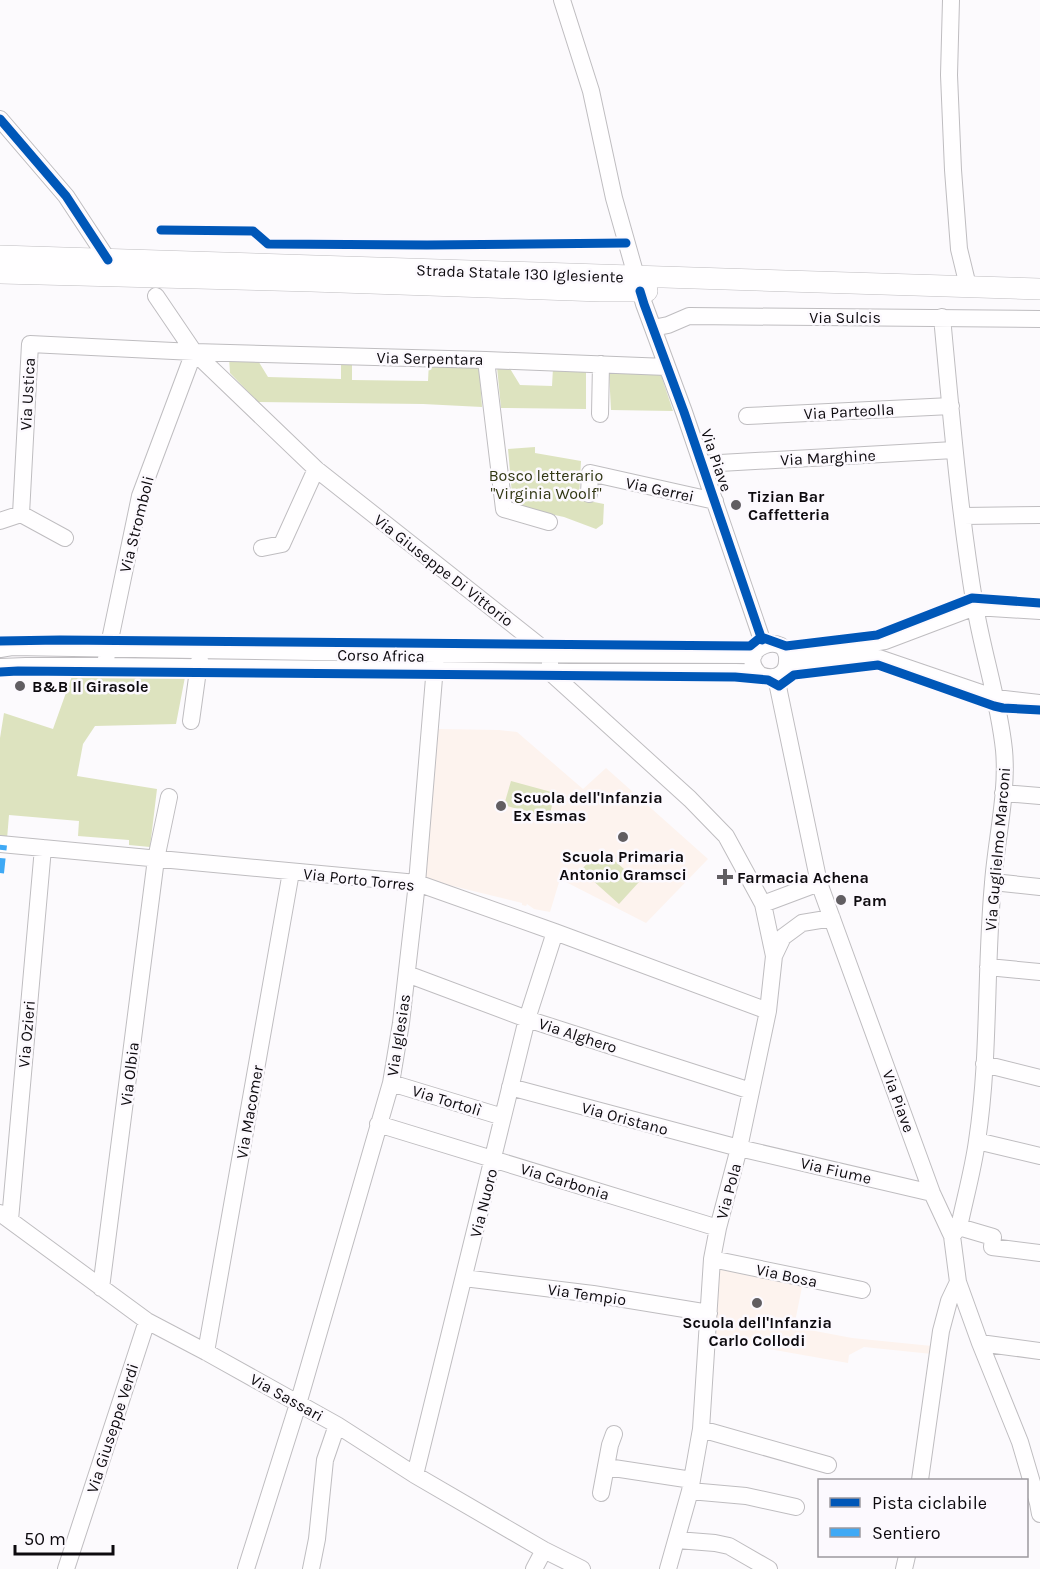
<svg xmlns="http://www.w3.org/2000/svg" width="1040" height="1569" viewBox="0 0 1040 1569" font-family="Karla,sans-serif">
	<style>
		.education { fill: #fdf3ee }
		.green { fill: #dde3bf }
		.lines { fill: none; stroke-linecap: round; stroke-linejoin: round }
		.minor-casing { stroke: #bfbdc0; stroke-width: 18 }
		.major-casing { stroke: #bfbdc0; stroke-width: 22 }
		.minor { stroke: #fffeff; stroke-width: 16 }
		.major { stroke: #fffeff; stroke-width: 21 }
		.quiet { stroke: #3fa9f5; stroke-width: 8; stroke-dasharray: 15 8; stroke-linecap: butt }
		.cycleway-casing { stroke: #fcf9fe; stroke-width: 13 }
		.cycleway { stroke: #0057b8; stroke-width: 9 }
		.poi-dot { fill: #615e62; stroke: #fcf9fe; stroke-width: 2 }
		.labels { text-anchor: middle; stroke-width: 5; stroke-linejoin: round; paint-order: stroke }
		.street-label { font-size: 16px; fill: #0d0a0e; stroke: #fcf9fe }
		.park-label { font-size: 16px; fill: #313713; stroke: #fcf9fe }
		.poi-label { font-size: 16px; font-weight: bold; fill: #0d0a0e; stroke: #fcf9fe; text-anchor: start }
	</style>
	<rect width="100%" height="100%" fill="#fcfafd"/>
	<path class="education" d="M438,729L499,730L517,732L583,789L606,768L708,859L646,923L560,879L550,912L534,909L527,904L526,906L522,905V903L424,879Z
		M718,1269L803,1282L794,1327L852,1338L932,1346V1354L864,1347L849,1355L848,1363L713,1339Z"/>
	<path class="green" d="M229,358L257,359L268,377L341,379V360H352V380L428,381L429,362L479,364L482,407L423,404L258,402L230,373Z
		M497,367H509L520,385L552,386L553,368L586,371V409L501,408Z
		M609,372L661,375L673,411L611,410Z
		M535,447V453L581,461L579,499L604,504L603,524L596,529L564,517L513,506L508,449Z
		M72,676L185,677L176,724L95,726L83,744L77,776L157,789L150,847L129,845V840L78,836L79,821L9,815L7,839L0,838V738L4,713L53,729Z
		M511,781L555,793L549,818L504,805Z
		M601,849L639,882L619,904L581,870Z"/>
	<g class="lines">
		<defs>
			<path id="minor" d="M562,0L591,91L614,198L644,304L684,412L761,637L762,640L761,646
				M951,0L949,75L953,170L959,249L968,286
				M0,119L66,196L108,260
				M156,296L194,352L316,469L550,654V672L690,799L726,836L763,904L774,956L768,1011L739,1148L718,1228L712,1259L701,1429L690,1491L668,1569
				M942,317C951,413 959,510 975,606C983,654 999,701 1004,750C1008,792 996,841 993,883C985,969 990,1056 977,1141C973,1170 965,1198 959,1227L952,1236
				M653,328L668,325L689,316L1040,319
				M486,360L504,509L549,522
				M600,414L601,364
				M747,416L951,406
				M702,464L954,450
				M589,494L590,473L715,501
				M21,514L65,538
				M963,516L1040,515
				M0,521L21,514L30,344L194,352L486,360L667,367
				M262,548L282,544L316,469
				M0,649L12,647L436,654L754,655
				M786,653L793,655L885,641L975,607L1040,611
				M106,659L140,496L194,352
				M0,667L26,666H105L570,672H735C742,672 748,672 754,673C762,675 769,680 777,676C783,674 787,668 787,661C790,628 732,648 760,675
				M782,673L796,668L879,658L996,698L1040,703
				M778,676L777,682L819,883L932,1193L952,1236L958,1282L980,1343L1020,1442L1038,1503L1040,1514
				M191,721L200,656
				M1003,793L1040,796
				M0,844L417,883L555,932L768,1011
				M993,882L1040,887
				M763,904L819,883
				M774,956L783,937L802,923L832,918
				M988,967L1040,972
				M407,974L527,1019L751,1091
				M984,1064L1040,1078
				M391,1083L503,1117
				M510,1087L739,1148L932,1193
				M378,1124L718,1228
				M977,1141L1040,1156
				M0,1213L147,1321L206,1352L337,1425L415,1475L544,1550L582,1569
				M10,1220L43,848
				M959,1227L993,1237L992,1247L1040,1253
				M712,1259L862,1290
				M464,1278L593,1294L709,1313
				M101,1288L156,859L169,797
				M980,1343L1040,1351
				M206,1352L291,872
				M701,1429L828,1465
				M607,1467L692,1480
				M415,1475L527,1019L555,932
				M920,1480L941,1331L949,1301L958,1282
				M690,1491L746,1496L796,1507
				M601,1493L610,1445L614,1434
				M677,1540L715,1543L729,1546L769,1569
				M66,1569L147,1321
				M246,1569L298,1404L391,1083L401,1023L417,883L436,654
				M311,1569L317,1539L325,1460L337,1425
				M534,1569L544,1550
				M904,1569L907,1556"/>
			<path id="major" d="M0,256L1040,289
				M0,273L311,281L601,291H647"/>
		</defs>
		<use href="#minor" class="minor-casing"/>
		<use href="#major" class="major-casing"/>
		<use href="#minor" class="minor"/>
		<use href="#major" class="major"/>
		<path class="quiet" d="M0,873L3,845"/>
		<defs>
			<path id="cycleway" d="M0,119L66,196L108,260
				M161,230L253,231L268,244L427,245L626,243
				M640,291L644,304L684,412L762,640
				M761,637L786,646L877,635L972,598L1040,603
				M0,641L60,640L750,646L761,637
				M0,672L18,671L735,677L768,680L779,686L794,675L878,665L994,706L1003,708L1040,710"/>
		</defs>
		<use href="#cycleway" class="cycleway-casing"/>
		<use href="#cycleway" class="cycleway"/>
	</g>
	<g class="poi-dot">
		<circle cx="736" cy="505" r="6"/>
		<circle cx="20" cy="686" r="6"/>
		<circle cx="501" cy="806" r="6"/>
		<circle cx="623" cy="837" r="6"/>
		<path d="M722 868h6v6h6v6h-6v6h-6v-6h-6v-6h6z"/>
		<circle cx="841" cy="900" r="6"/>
		<circle cx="757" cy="1303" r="6"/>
	</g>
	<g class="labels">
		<g class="street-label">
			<text transform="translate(520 273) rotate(2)" y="6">Strada Statale 130 Iglesiente</text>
			<text x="845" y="323">Via Sulcis</text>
			<text transform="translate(430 358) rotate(1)" y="6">Via Serpentara</text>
			<text transform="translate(27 394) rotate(-87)" y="6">Via Ustica</text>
			<text transform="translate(849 411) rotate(-3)" y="6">Via Parteolla</text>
			<text transform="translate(828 457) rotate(-3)" y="6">Via Marghine</text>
			<text transform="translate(717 460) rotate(71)" y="6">Via Piave</text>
			<text transform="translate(660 489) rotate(12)" y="6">Via Gerrei</text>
			<text transform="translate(136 524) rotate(-76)" y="6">Via Stromboli</text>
			<text transform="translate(444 570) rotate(38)" y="6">Via Giuseppe Di Vittorio</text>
			<text transform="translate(381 655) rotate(1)" y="6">Corso Africa</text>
			<text transform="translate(997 849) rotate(-85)" y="6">Via Guglielmo Marconi</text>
			<text transform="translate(359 879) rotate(6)" y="6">Via Porto Torres</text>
			<text transform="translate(26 1034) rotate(-85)" y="6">Via Ozieri</text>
			<text transform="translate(398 1035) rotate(-81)" y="6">Via Iglesias</text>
			<text transform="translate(578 1035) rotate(18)" y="6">Via Alghero</text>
			<text transform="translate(129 1074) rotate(-83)" y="6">Via Olbia</text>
			<text transform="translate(447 1100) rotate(17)" y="6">Via Tortolì</text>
			<text transform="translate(899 1101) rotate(70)" y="6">Via Piave</text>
			<text transform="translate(249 1112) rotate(-80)" y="6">Via Macomer</text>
			<text transform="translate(625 1118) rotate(15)" y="6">Via Oristano</text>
			<text transform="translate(836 1170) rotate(13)" y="6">Via Fiume</text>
			<text transform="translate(565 1181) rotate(17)" y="6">Via Carbonia</text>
			<text transform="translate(728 1191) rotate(-75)" y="6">Via Pola</text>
			<text transform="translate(483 1203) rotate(-76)" y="6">Via Nuoro</text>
			<text transform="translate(787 1275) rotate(12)" y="6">Via Bosa</text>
			<text transform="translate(587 1294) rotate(8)" y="6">Via Tempio</text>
			<text transform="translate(287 1397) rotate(29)" y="6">Via Sassari</text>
			<text transform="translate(112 1428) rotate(-72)" y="6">Via Giuseppe Verdi</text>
		</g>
		<g class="park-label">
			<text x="546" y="481">Bosco letterario<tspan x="546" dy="18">"Virginia Woolf"</tspan></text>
		</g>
		<g class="poi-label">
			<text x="748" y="502">Tizian Bar<tspan x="748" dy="18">Caffetteria</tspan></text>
			<text x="32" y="692">B&amp;B Il Girasole</text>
			<text x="513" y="803">Scuola dell'Infanzia<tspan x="513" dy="18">Ex Esmas</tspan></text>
			<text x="623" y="862" text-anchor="middle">Scuola Primaria<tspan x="623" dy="18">Antonio Gramsci</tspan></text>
			<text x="737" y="883">Farmacia Achena</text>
			<text x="853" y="906">Pam</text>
			<text x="757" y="1328" text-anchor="middle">Scuola dell'Infanzia<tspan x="757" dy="18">Carlo Collodi</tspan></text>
		</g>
	</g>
	<rect x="818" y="1479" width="210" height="78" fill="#fcf9fe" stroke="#9c999e" stroke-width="1.5"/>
	<rect x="830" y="1498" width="30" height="9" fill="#0057b8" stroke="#9c999e" stroke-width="1.5"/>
	<text x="872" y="1509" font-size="18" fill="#0d0a0e">Pista ciclabile</text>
	<rect x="830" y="1528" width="30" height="9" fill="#3fa9f5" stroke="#9c999e" stroke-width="1.5"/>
	<text x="872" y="1539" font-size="18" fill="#0d0a0e">Sentiero</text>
	<path d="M15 1545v9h98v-9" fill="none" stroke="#0d0a0e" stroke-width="3"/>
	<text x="24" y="1545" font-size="18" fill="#0d0a0e" stroke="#fcf9fe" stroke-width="4.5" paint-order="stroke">50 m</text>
</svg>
